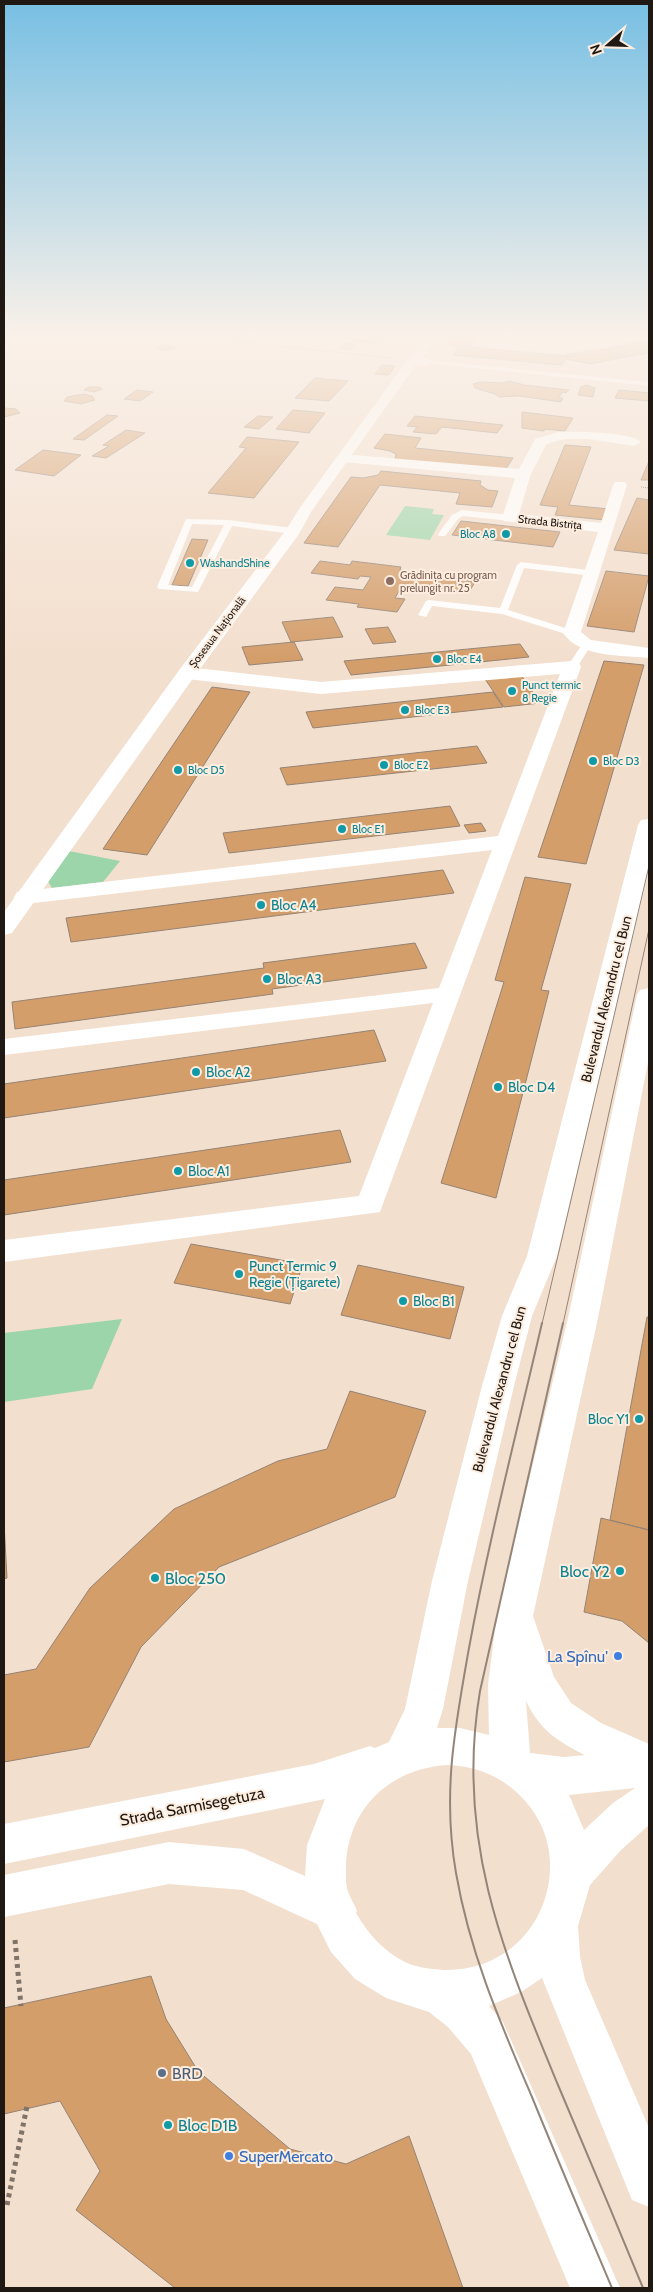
<svg xmlns="http://www.w3.org/2000/svg" width="653" height="2292" viewBox="0 0 653 2292" font-family="Cabin,sans-serif">
	<style>
		.green { fill: #9bd5a9 }
		.building { fill: #d49e6b; stroke: #958373 }
		.lines { fill: none; stroke-linecap: round; stroke-linejoin: round }
		.path-far1 { stroke: #807368; stroke-width: 1; stroke-dasharray: 1 1; stroke-linecap: butt }
		.path { stroke: #807368; stroke-width: 5; stroke-dasharray: 4 4; stroke-linecap: butt }
		.lane { fill: #fff; fill-rule: evenodd }
		.street { fill: #fff; fill-rule: evenodd }
		.secondary { fill: #fff; fill-rule: evenodd }
		.tram-far1 { stroke: #948579; stroke-width: 1 }
		.tram { stroke: #948579; stroke-width: 2 }
		.culture-dot { fill: #0f9aa8; stroke: #fdeddf; stroke-width: 2 }
		.education-dot { fill: #8d6e63; stroke: #fdeddf; stroke-width: 2 }
		.shop-dot { fill: #3f7fe0; stroke: #fdeddf; stroke-width: 2 }
		.service-dot { fill: #5c6f8a; stroke: #fdeddf; stroke-width: 2 }
		.labels { text-anchor: middle; stroke-width: 4; stroke-linejoin: round; paint-order: stroke }
		.far-street-label { font-size: 11px; fill: #201913; stroke: #fdeddf }
		.far-culture-label { font-size: 11px; fill: #0d838f; stroke: #fdeddf; text-anchor: start }
		.far-education-label { font-size: 11px; fill: #785e54; stroke: #fdeddf; text-anchor: start }
		.culture-label { font-size: 14px; fill: #0d838f; stroke: #fdeddf; text-anchor: start }
		.street-label { font-size: 14px; fill: #201913; stroke: #fdeddf }
		.near-culture-label { font-size: 16px; fill: #0d838f; stroke: #fdeddf; text-anchor: start }
		.near-shop-label { font-size: 16px; fill: #366cbe; stroke: #fdeddf; text-anchor: end }
		.near-street-label { font-size: 16px; fill: #201913; stroke: #fdeddf }
		.near-service-label { font-size: 16px; fill: #4e5e75; stroke: #fdeddf; text-anchor: start }
	</style>
	<rect width="100%" height="100%" fill="#f3dfce"/>
	<path class="green" d="M405,506L434,509L432,514L444,515L430,540L386,535Z
		M69,851L120,861L103,882L52,888L46,878Z
		M122,1319L92,1389L4,1402V1333Z"/>
	<path class="building" d="M353,337H379L374,343L350,341Z
		M452,337H476L469,347L446,345Z
		M635,342L649,343V353L625,357L606,349Z
		M345,343L356,344L350,350L339,348Z
		M170,344L176,348L166,351L156,348L161,345Z
		M459,346L510,351L568,356L562,365L453,355Z
		M606,349L625,357L590,364L566,359L568,354Z
		M382,365L395,366L389,375L375,374Z
		M315,378L348,381L329,401L295,398Z
		M510,381L524,385L569,390L566,393L562,392L559,398H563L561,402L519,396L499,397L495,394L475,388L473,384L480,382L503,383Z
		M586,385L595,388L593,397L578,395L581,387Z
		M88,387H99L102,389L94,392L84,390Z
		M137,390L153,392L140,401L124,399Z
		M619,390L649,393V401L615,398Z
		M84,394L92,396L95,400L81,404L64,401L67,397Z
		M4,408L16,409L20,413L4,417Z
		M293,410L325,413L309,433L276,429Z
		M522,412L573,418L565,431L545,429L544,431L522,428Z
		M107,415L118,416L84,440L73,439Z
		M258,416L273,417L259,429L244,427Z
		M415,416L503,425L497,433L442,427L436,434L413,432L417,427L407,426Z
		M126,430L145,433L106,458L92,456L109,446L103,445Z
		M385,434L421,438L415,448L513,458L505,470L395,459L396,454L390,451L374,448Z
		M247,437L299,442L254,498L208,493L246,448L239,447Z
		M565,445L591,447L569,505L609,509L605,520L555,515L558,507L540,505Z
		M43,450L81,455L54,476L15,470Z
		M649,461V480H641Z
		M381,471L481,481L480,485L488,490L498,491L492,507L456,504L460,493L380,485L338,547L304,543L351,477L363,478L378,475Z
		M637,498L649,500V554L614,550Z
		M461,521L560,532L553,547L452,535Z
		M192,539L208,540L188,586L172,585Z
		M320,561L350,565L352,561L401,567L400,570L475,582L469,592L403,584L395,598L405,599L397,612L357,607L359,604L326,600L335,587L363,590L371,577L360,576L358,579L311,573Z
		M606,571L649,576L634,632L587,626Z
		M333,617L343,637L291,642L282,622Z
		M388,627L396,642L373,644L365,629Z
		M294,642L303,660L249,665L242,647Z
		M520,644L529,657L351,675L344,661Z
		M604,661L644,665L586,864L538,857Z
		M521,675L540,703L504,707L485,679Z
		M212,687L250,692L147,855L103,849Z
		M493,692L503,707L313,728L306,712Z
		M477,746L487,763L287,785L280,768Z
		M450,806L460,826L229,853L223,833Z
		M481,823L486,831L469,833L464,825Z
		M443,870L454,893L71,942L66,918Z
		M525,877L571,884L541,990L549,991L496,1198L441,1183L504,982L495,980Z
		M415,943L427,968L272,989L273,994L15,1029L12,1002L264,968L263,963Z
		M374,1030L386,1061L4,1118V1084Z
		M340,1130L351,1162L4,1215V1180Z
		M191,1244L303,1264L290,1304L174,1283Z
		M358,1265L464,1287L450,1339L341,1315Z
		M647,1317H649V1530L610,1520Z
		M350,1391L426,1411L395,1497L219,1567L141,1647L89,1747L4,1762V1675L36,1669L90,1588L174,1509L278,1461L327,1449Z
		M601,1518L649,1530V1643L622,1621L584,1612Z
		M4,1523L7,1578L4,1579Z
		M151,1976L166,2019L198,2071L290,2149L346,2164L409,2136L463,2288H175L76,2210L100,2171L60,2101L4,2114V2008Z"/>
	<g class="lines">
		<path class="path-far1" d="M192,337L390,358
			M641,487L649,488"/>
		<path class="path" d="M15,1940L21,2006
			M7,2205L27,2106"/>
		<path class="lane" d="M427,360L649,382V386L425,363Z
			M462,510L510,515L514,518L510,521L463,516L458,519L445,536H439L438,534L452,515Z
			M186,519L229,520L293,528L297,531L293,534L232,526L198,592L159,589L157,587ZM192,524L224,525L192,587L168,585Z
			M521,562L596,571L598,573L593,576L524,568L508,610L575,631V635H569L502,614L432,606L426,617L418,615L426,601L429,600L500,608L517,565Z
			M583,643L591,645L576,669H568L567,667Z"/>
		<path class="street" d="M610,337H638L632,341L558,353L491,347L485,343L491,339L558,345Z
			M414,357L427,358L433,362L427,366L410,364L408,361L410,358Z
			M558,432C573,431 633,432 641,442L634,446C608,443 571,432 546,445L531,474L519,514L601,523L613,485L615,482H625L627,485L581,632L591,640L649,648V658C622,655 580,658 563,633L598,532L504,521L502,518L515,478L343,462L336,458L343,454L519,469L535,439Z
			M572,661L579,663L581,667L380,1212L4,1262V1240L359,1196L433,1003L4,1055V1039L439,988L492,850L25,904L17,902L14,897L17,892L498,836L560,674L321,694L187,679L180,677L178,673L180,669L187,667L321,682Z"/>
		<path class="secondary" d="M424,337H436L311,512L299,534L194,677L12,933L4,935V912L180,669L286,530L299,509Z
			M649,819V869L557,1256L532,1316L514,1386L468,1581L443,1709L437,1728H460L489,1735L488,1685L497,1613L568,1318L637,995L640,990L649,988V1057L598,1318L533,1616L554,1677L571,1703L601,1723L649,1744V1825L621,1850L590,1885L578,1926L580,1956L585,1980L649,2128V2207L632,2200L542,1978L521,1992L489,2006L503,2022L620,2288H570L471,2054L448,2027L429,2012L386,1998L355,1979L331,1952L317,1924L243,1890L169,1884L4,1917V1875L169,1842L244,1849L305,1876L307,1845L325,1799L4,1864V1824L314,1764L370,1746L375,1748L389,1742L405,1709L432,1581L482,1386L502,1316L527,1256L638,825L641,820ZM526,1701C539,1729 558,1742 585,1755L564,1757L530,1753ZM448,1765C481,1767 505,1778 527,1803C541,1820 549,1839 550,1862C552,1922 506,1972 444,1970C432,1969 419,1968 407,1963C385,1953 368,1934 356,1913L357,1911C355,1905 351,1899 349,1894C345,1886 346,1873 346,1864C349,1806 392,1768 448,1765ZM635,1788L613,1803L584,1830L569,1795Z"/>
		<path class="tram-far1" d="M542,1324L649,866
			M563,1324L649,929"/>
		<path class="tram" d="M542,1323C517,1431 489,1539 469,1648C455,1727 442,1793 456,1873C470,1954 500,2022 532,2097C558,2161 585,2224 612,2288
			M563,1323L480,1691C455,1839 503,1952 558,2085C587,2153 615,2220 643,2288"/>
	</g>
	<linearGradient id="sky" x2="0" y2="1"><stop stop-color="#77bfe3"/><stop offset="0.51" stop-color="#faf1e9"/><stop offset="1" stop-color="#faf1e9" stop-opacity="0"/></linearGradient>
	<rect width="653" height="658" fill="url(#sky)"/>
	<g class="culture-dot">
		<circle cx="506" cy="534" r="5"/>
		<circle cx="190" cy="563" r="5"/>
		<circle cx="437" cy="659" r="5"/>
		<circle cx="512" cy="691" r="5"/>
		<circle cx="405" cy="710" r="5"/>
		<circle cx="593" cy="761" r="5"/>
		<circle cx="384" cy="765" r="5"/>
		<circle cx="178" cy="770" r="5"/>
		<circle cx="342" cy="829" r="5"/>
		<circle cx="261" cy="905" r="5"/>
		<circle cx="267" cy="979" r="5"/>
		<circle cx="196" cy="1072" r="5"/>
		<circle cx="498" cy="1087" r="5"/>
		<circle cx="178" cy="1171" r="5"/>
		<circle cx="239" cy="1274" r="5"/>
		<circle cx="403" cy="1301" r="5"/>
		<circle cx="639" cy="1419" r="5"/>
		<circle cx="620" cy="1571" r="5"/>
		<circle cx="155" cy="1578" r="5"/>
		<circle cx="168" cy="2125" r="5"/>
	</g>
	<circle class="education-dot" cx="390" cy="581" r="5"/>
	<g class="shop-dot">
		<circle cx="618" cy="1656" r="5"/>
		<circle cx="229" cy="2156" r="5"/>
	</g>
	<circle class="service-dot" cx="162" cy="2073" r="5"/>
	<g class="labels">
		<g class="far-street-label">
			<text transform="translate(550 522) rotate(6)" y="4">Strada Bistrița</text>
			<text transform="translate(217 632) rotate(-53)" y="4">Șoseaua Națională</text>
		</g>
		<g class="far-culture-label">
			<text x="496" y="538" text-anchor="end">Bloc A8</text>
			<text x="200" y="567">WashandShine</text>
			<text x="447" y="663">Bloc E4</text>
			<text x="522" y="689">Punct termic<tspan x="522" dy="13">8 Regie</tspan></text>
			<text x="415" y="714">Bloc E3</text>
			<text x="603" y="765">Bloc D3</text>
			<text x="394" y="769">Bloc E2</text>
			<text x="188" y="774">Bloc D5</text>
			<text x="352" y="833">Bloc E1</text>
		</g>
		<g class="far-education-label">
			<text x="400" y="579">Grădinița cu program<tspan x="400" dy="13">prelungit nr. 25</tspan></text>
		</g>
		<g class="culture-label">
			<text x="271" y="910">Bloc A4</text>
			<text x="277" y="984">Bloc A3</text>
			<text x="206" y="1077">Bloc A2</text>
			<text x="508" y="1092">Bloc D4</text>
			<text x="188" y="1176">Bloc A1</text>
			<text x="249" y="1271">Punct Termic 9<tspan x="249" dy="16">Regie (Țigarete)</tspan></text>
			<text x="413" y="1306">Bloc B1</text>
			<text x="629" y="1424" text-anchor="end">Bloc Y1</text>
		</g>
		<g class="street-label">
			<text transform="translate(606 999) rotate(-76)" y="5">Bulevardul Alexandru cel Bun</text>
			<text transform="translate(499 1389) rotate(-75)" y="5">Bulevardul Alexandru cel Bun</text>
		</g>
		<g class="near-culture-label">
			<text x="610" y="1577" text-anchor="end">Bloc Y2</text>
			<text x="165" y="1584">Bloc 250</text>
			<text x="178" y="2131">Bloc D1B</text>
		</g>
		<g class="near-shop-label">
			<text x="608" y="1662">La Spînu'</text>
			<text x="239" y="2162" text-anchor="start">SuperMercato</text>
		</g>
		<g class="near-street-label">
			<text transform="translate(192 1806) rotate(-11)" y="6">Strada Sarmisegetuza</text>
		</g>
		<g class="near-service-label">
			<text x="172" y="2079">BRD</text>
		</g>
	</g>
	<rect width="653" height="2292" fill="none" stroke="#201913" stroke-width="10"/>
	<g transform="translate(608 45) rotate(250)" stroke="#fdeddf" stroke-width="4" paint-order="stroke">
	<path d="M0-4L9 19L0 12L-9 19Z" fill="#201913"/>
	<text y="-8" font-size="14" font-weight="bold" text-anchor="middle" fill="#201913">N</text>
	</g>
</svg>
